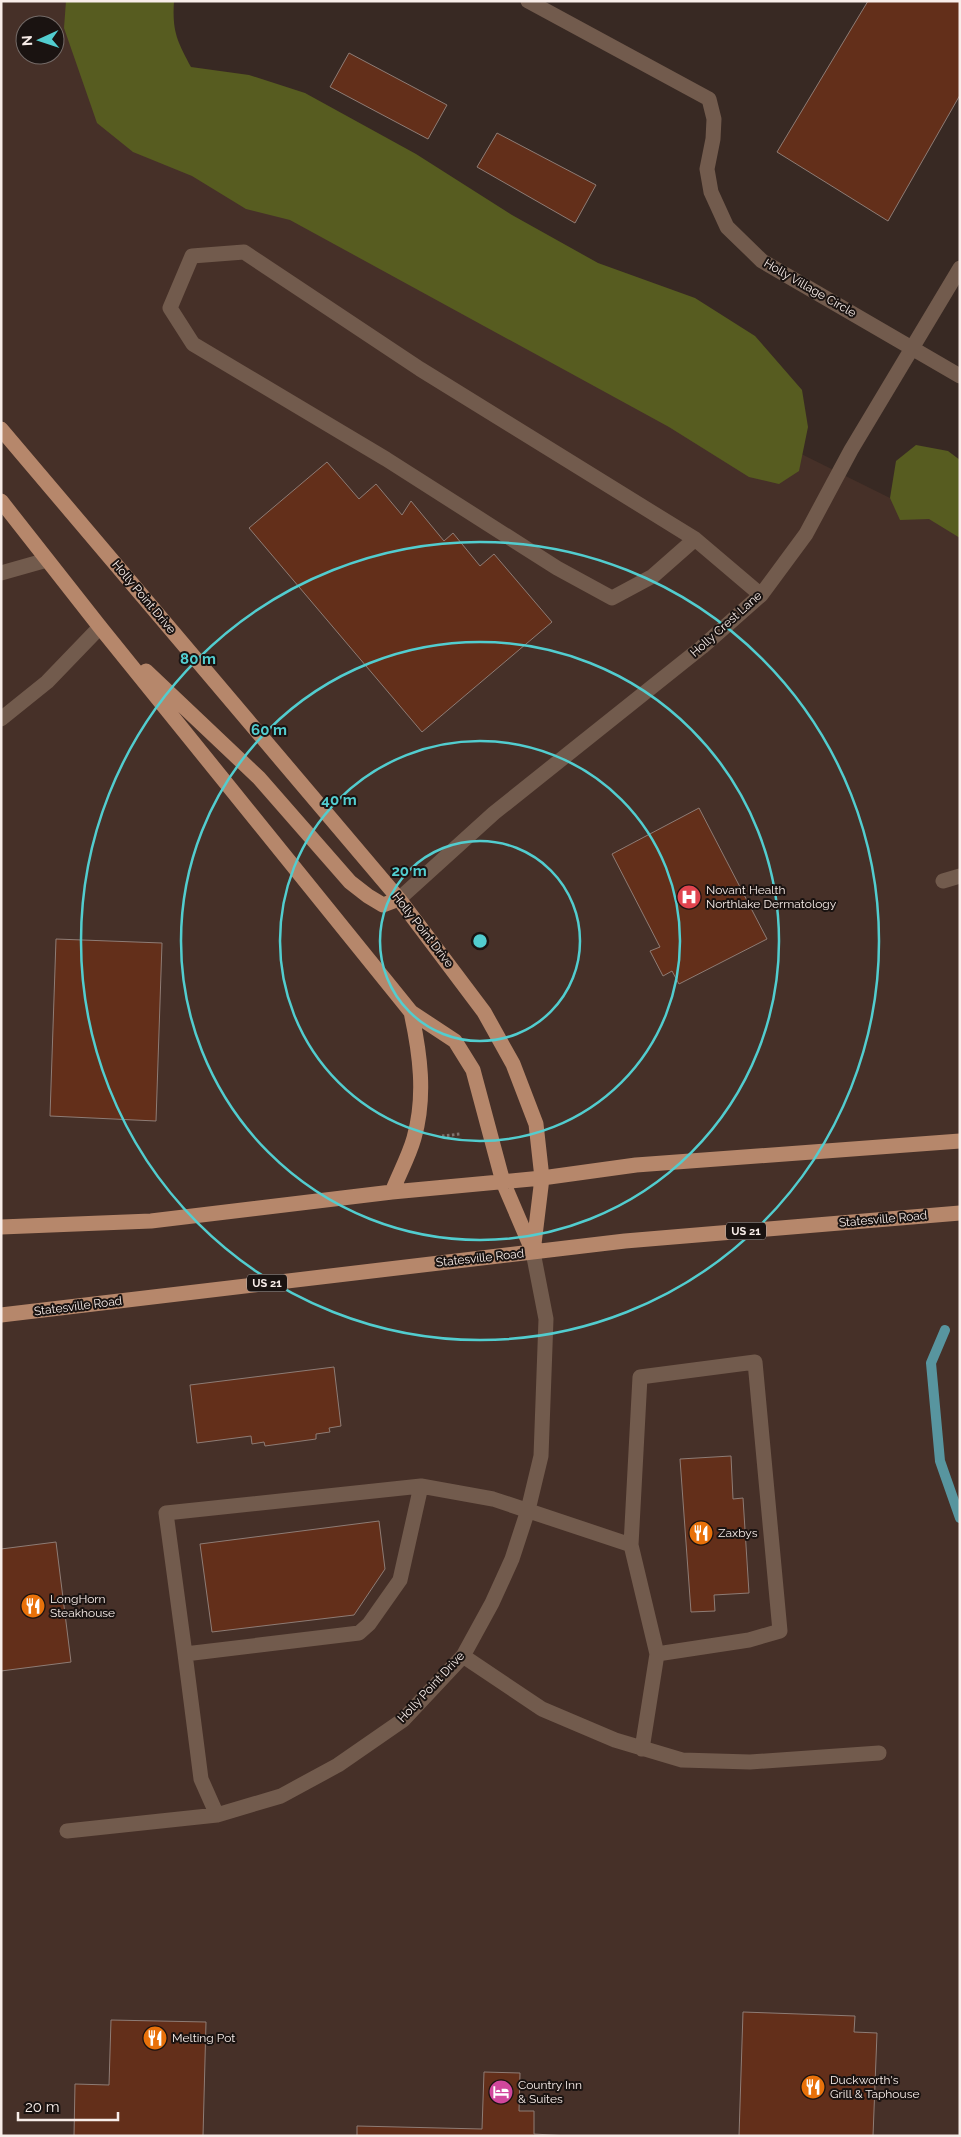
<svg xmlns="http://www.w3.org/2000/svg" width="961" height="2137" viewBox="0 0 961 2137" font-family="Raleway,sans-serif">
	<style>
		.built { fill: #463028; fill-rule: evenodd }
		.forest { fill: #575c20 }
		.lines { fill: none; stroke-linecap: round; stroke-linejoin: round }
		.stream { stroke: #58959f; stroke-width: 10 }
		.building { fill: #632f1a; stroke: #8e7c75 }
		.path { stroke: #80726d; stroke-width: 3; stroke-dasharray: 2.5 2.5; stroke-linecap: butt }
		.minor { stroke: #725b4d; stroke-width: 15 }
		.major { stroke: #b6876b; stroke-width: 15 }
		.ring { fill: none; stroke: #52cdcf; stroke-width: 2.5 }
		.labels { text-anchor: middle; stroke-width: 4; stroke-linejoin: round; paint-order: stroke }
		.shield { fill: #1a1311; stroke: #b5aca8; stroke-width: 1 }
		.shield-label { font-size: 11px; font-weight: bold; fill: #f8ede9 }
		.street-label { font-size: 12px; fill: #f8ede9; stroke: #1a1311 }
		.poi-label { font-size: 12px; fill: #f8ede9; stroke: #1a1311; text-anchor: start }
		.centre { fill: #52cdcf; stroke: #1a1311; stroke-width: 2.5 }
		.ring-label { font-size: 15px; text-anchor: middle; font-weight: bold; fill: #52cdcf; stroke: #1a1311; stroke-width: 4; stroke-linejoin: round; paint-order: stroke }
	</style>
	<rect width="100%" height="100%" fill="#382923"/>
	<path class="built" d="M1,1H87L207,159L890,498L960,525V2136H1ZM25,25H55V55H25Z"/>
	<path class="forest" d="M66,1H174C172,31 177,41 191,67L249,75L305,93L416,154L512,215L598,263L695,298L755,336L802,390L808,427L799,471L779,484L749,477L669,427L290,220L246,209L192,176L133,152L97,123L64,28Z
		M916,445L948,451L960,460V538L929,519L900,520L890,498L896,461Z"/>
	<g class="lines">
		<path class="stream" d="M945,1330L931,1363L940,1461L960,1518"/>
	</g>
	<path class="building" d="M868,1H960V95L888,221L777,152Z
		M349,53L447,105L428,139L330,87Z
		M497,133L596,185L575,223L477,167Z
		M327,462L359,499L376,484L402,515L411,501L444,541L453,533L480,566L494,554L552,622L422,732L249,528Z
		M699,808L767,939L679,984L672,971L663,976L650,951L660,947L612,854Z
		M56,939L162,943L156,1121L50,1116Z
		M334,1367L341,1426L329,1428L330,1432L316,1434V1439L265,1446L264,1442L252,1444L251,1436L197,1443L190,1385Z
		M731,1456L733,1499L743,1498L749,1593L714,1595L715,1611L691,1612L680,1459Z
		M379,1521L385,1569L354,1615L212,1632L200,1544Z
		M56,1542L71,1662L1,1671V1549Z
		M743,2012L855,2016L854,2032L877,2033L873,2136H739Z
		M111,2020L206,2022L203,2136H74L75,2084L109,2085Z
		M484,2072L520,2073L519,2111H534V2134L568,2136H357V2126L482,2129Z"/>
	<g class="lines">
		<path class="path" d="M442,1136L460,1134"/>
		<path class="minor" d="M528,1L709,99L714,119L713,139L707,169L711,192L727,227L762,261L960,376
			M695,539L653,576L612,598L557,568L386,459L193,344L170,308L192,256L244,252L420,369L695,539L761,595
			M1,573L47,560
			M1,719L47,682L100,627
			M943,881L960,876
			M399,899L494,813L702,647L761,595L806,534L851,450L960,268
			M185,1654L166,1513L421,1486
			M463,1656L542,1709L615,1740L682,1760L750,1762L879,1753
			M642,1749L657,1654L631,1545L640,1377L755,1362L780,1631L749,1640L657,1654
			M217,1815L201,1779L185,1654L359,1633L369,1624L400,1580L421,1486L493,1499L631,1545
			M67,1831L217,1815L281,1796L338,1765L403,1720L463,1656L492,1603L512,1559L528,1510L541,1456L546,1319L533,1252"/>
		<path class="major" d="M1,429L399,899L484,1012L513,1064L536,1124L542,1178L533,1252
			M1,501L100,627L411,1012L455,1041L473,1070L503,1182L533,1252
			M146,671L259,778L350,882L368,896L383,905L399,899
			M392,1192C399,1174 409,1156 414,1138C426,1096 420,1053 411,1012
			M1,1227L151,1221L392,1192L542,1178L636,1165L960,1141
			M1,1315L625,1241L960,1213"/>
	</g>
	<g class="ring">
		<circle cx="480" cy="941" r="100"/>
		<circle cx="480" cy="941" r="200"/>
		<circle cx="480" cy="941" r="299"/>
		<circle cx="480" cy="941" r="399"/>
	</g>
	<defs>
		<symbol id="hospital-disc" viewBox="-11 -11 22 22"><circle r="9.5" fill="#e0444e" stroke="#1a1311"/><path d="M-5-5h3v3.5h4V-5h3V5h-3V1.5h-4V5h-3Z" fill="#fff"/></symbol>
		<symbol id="restaurant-disc" viewBox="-11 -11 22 22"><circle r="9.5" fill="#e8710a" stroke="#1a1311"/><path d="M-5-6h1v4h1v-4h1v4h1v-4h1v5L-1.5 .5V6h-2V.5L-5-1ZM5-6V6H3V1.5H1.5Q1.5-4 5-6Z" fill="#fff"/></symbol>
		<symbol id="hotel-disc" viewBox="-11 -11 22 22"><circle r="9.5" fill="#d1479c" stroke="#1a1311"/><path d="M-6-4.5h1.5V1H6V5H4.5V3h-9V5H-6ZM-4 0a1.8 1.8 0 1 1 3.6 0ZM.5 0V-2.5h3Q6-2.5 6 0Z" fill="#fff"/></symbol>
	</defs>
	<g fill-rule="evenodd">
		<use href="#hospital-disc" x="675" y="883" width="28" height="28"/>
		<use href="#restaurant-disc" x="687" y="1519" width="28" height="28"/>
		<use href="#restaurant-disc" x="19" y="1592" width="28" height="28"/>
		<use href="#restaurant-disc" x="141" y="2024" width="28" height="28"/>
		<use href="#restaurant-disc" x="799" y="2073" width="28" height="28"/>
		<use href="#hotel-disc" x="487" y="2078" width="28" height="28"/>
	</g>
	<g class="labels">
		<g class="shield">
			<rect x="726" y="1222.5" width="40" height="17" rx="4"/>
			<rect x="247" y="1274.5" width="40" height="17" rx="4"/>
		</g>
		<g class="shield-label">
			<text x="746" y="1235">US 21</text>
			<text x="267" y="1287">US 21</text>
		</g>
		<g class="street-label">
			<text transform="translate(810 288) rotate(30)" y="4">Holly Village Circle</text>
			<text transform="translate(144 597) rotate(50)" y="4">Holly Point Drive</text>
			<text transform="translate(726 624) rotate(-42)" y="4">Holly Crest Lane</text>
			<text transform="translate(423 930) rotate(52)" y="4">Holly Point Drive</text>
			<text transform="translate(883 1219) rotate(-5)" y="4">Statesville Road</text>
			<text transform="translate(480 1258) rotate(-6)" y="4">Statesville Road</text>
			<text transform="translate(78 1306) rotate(-7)" y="4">Statesville Road</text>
			<text transform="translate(431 1687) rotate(-47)" y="4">Holly Point Drive</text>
		</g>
		<g class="poi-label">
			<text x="706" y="894">Novant Health<tspan x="706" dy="14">Northlake Dermatology</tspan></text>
			<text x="718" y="1537">Zaxbys</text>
			<text x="50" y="1603">LongHorn<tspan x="50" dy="14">Steakhouse</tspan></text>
			<text x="172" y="2042">Melting Pot</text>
			<text x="830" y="2084">Duckworth's<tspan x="830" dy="14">Grill &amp; Taphouse</tspan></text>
			<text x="518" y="2089">Country Inn<tspan x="518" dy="14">&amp; Suites</tspan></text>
		</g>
	</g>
	<circle cx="480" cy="941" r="8" class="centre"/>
	<g class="ring-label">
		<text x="198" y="664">80 m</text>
		<text x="269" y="735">60 m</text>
		<text x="339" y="805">40 m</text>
		<text x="409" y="876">20 m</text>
	</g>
	<rect width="961" height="2137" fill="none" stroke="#f8ede9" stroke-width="5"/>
	<g transform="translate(40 40) rotate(267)"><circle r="24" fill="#1a1311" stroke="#736a67"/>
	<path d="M0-4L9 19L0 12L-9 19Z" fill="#52cdcf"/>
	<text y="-8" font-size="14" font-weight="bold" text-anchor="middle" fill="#f8ede9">N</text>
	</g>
	<path d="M18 2112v8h100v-8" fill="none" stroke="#f8ede9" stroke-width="2.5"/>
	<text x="25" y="2112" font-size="15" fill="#f8ede9" stroke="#1a1311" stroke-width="4" paint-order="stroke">20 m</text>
</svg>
